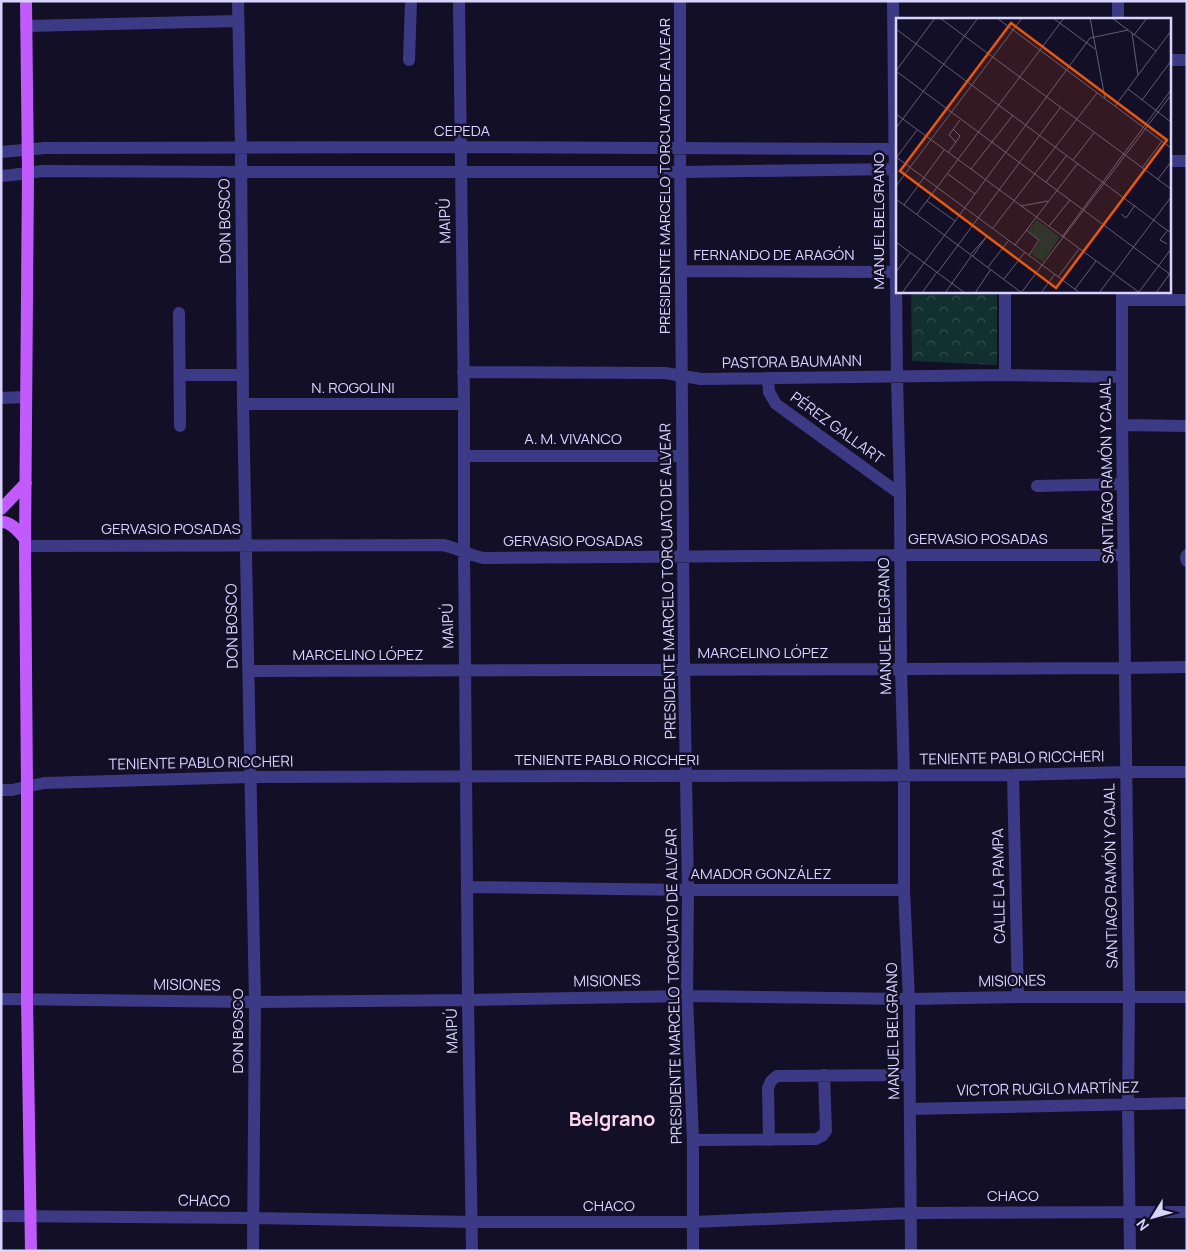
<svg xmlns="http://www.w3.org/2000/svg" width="1188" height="1252" viewBox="0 0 1188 1252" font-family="Manrope,sans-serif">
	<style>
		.park { fill: url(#park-crowns) }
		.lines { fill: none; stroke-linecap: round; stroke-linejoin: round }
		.minor { stroke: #3d3a85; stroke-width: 12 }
		.major { stroke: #c25bff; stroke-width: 12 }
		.labels { text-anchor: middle; stroke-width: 5; stroke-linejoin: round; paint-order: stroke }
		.street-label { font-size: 15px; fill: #d9d4ff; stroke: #130f26 }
		.district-label { font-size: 20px; font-weight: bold; fill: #ffd6f0; stroke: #130f26 }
		.inset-road { fill: none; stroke: #625e7d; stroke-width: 1 }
		.view { fill: #e8590c; fill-opacity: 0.15; stroke: #e8590c; stroke-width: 2.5 }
		.inset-edge { fill: none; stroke: #d9d4ff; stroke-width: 2.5 }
	</style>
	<defs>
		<pattern id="park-crowns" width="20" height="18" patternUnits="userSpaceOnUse" patternTransform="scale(1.25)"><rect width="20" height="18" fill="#12302f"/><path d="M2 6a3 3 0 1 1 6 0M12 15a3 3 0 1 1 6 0" fill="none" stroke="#344d4e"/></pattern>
	</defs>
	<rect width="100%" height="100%" fill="#130f26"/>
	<path class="park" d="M911,291H997V365L912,361Z"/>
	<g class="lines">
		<path class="minor" d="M238,1L241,148L243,404L255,1002L253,1251
			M459,1L464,404V552L468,1000L472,1251
			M680,1V149L684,669L688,890L687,996L693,1140V1251
			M893,1L897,377L900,494L901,669L904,775V890L909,999L911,1251
			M1118,1V19
			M26,26L238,21
			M409,60L411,1
			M1169,60H1187
			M1,152L45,148L460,147L897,149
			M1169,161H1187
			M1,176L12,175L42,171L241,172H681L897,169
			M682,271L895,272
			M1122,291V425L1129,998L1128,1104L1130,1251
			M1123,300H1187
			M179,313L180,426
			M463,372L665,373L701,379L1005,375L1122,377
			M180,375H243
			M1005,375V291
			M768,378L769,392L776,404L900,494
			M1,398L26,397
			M243,404H464
			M1122,425L1187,426
			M464,456H682
			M1037,486L1123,484
			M25,546L443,545C458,548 470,556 484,558L900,555H1124
			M1187,555L1186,558L1187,561
			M249,671L901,669L1125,668L1187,667
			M1013,775L1018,997
			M1,790H12L44,783L250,777L1013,775L1126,772H1187
			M467,887L688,890H904
			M1,999L255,1002L468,1000L687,996L909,999L1018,997H1187
			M910,1109L1187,1103
			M693,1140L816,1139L822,1136L826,1131L824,1075
			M769,1140L768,1088L771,1081L777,1076L910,1075
			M1,1216L253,1218L472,1222H693L911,1213L1187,1212"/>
		<path class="major" d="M26,1L28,172L25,546L27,787V999L31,1251
			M1,509L26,483
			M1,522C11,521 19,532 25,539"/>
	</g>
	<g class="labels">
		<g class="street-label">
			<text x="462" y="136">CEPEDA</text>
			<text transform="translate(665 176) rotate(-90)" y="5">PRESIDENTE MARCELO TORCUATO DE ALVEAR</text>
			<text transform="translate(225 221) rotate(-91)" y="5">DON BOSCO</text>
			<text transform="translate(445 221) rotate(-91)" y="5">MAIPÚ</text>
			<text transform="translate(879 221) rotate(-90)" y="5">MANUEL BELGRANO</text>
			<text x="774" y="260">FERNANDO DE ARAGÓN</text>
			<text transform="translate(792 362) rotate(-1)" y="5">PASTORA BAUMANN</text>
			<text x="353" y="393">N. ROGOLINI</text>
			<text transform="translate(837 428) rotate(36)" y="5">PÉREZ GALLART</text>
			<text x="573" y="444">A. M. VIVANCO</text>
			<text transform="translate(1107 471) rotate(-91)" y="5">SANTIAGO RAMÓN Y CAJAL</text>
			<text x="171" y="534">GERVASIO POSADAS</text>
			<text x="978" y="544">GERVASIO POSADAS</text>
			<text x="573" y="546">GERVASIO POSADAS</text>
			<text transform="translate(668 581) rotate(-91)" y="5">PRESIDENTE MARCELO TORCUATO DE ALVEAR</text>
			<text transform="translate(232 626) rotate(-91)" y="5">DON BOSCO</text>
			<text transform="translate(448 626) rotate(-91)" y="5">MAIPÚ</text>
			<text transform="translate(885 626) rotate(-91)" y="5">MANUEL BELGRANO</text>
			<text x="763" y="658">MARCELINO LÓPEZ</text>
			<text x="358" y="660">MARCELINO LÓPEZ</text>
			<text transform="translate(1012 758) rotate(-1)" y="5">TENIENTE PABLO RICCHERI</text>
			<text x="607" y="765">TENIENTE PABLO RICCHERI</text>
			<text transform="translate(201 763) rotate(-1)" y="5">TENIENTE PABLO RICCHERI</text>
			<text x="761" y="879">AMADOR GONZÁLEZ</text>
			<text transform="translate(1111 876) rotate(-91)" y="5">SANTIAGO RAMÓN Y CAJAL</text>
			<text transform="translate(999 886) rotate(-91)" y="5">CALLE LA PAMPA</text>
			<text transform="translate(607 981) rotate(-1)" y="5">MISIONES</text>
			<text transform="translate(1012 981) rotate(-1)" y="5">MISIONES</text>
			<text transform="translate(187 985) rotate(1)" y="5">MISIONES</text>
			<text transform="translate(674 986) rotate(-91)" y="5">PRESIDENTE MARCELO TORCUATO DE ALVEAR</text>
			<text transform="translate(238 1031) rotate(-90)" y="5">DON BOSCO</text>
			<text transform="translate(452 1031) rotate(-91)" y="5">MAIPÚ</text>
			<text transform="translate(893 1031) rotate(-91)" y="5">MANUEL BELGRANO</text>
			<text transform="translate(1048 1089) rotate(-1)" y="5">VICTOR RUGILO MARTÍNEZ</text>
			<text x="1013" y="1201">CHACO</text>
			<text transform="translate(204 1201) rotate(1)" y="5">CHACO</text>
			<text x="609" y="1211">CHACO</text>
		</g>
		<g class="district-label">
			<text x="612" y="1126">Belgrano</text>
		</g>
	</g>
	<g transform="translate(896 18)">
		<rect width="275" height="275" fill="#130f26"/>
		<path d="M141,202L164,219L147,244L135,236L144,223L132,212Z" fill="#12302f"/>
		<path class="inset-road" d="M44,0L275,171M101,0L275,130M157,0L199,31M194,0L209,80M216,0L260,33M0,11L275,215M236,15L242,57M238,17L251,0M0,53L275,257M0,53L39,0M232,71L275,104M246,82L275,43M219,88L275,13M0,96L244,275M0,110L82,0M60,124L53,117L64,102M52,135L64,118L57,111M0,139L184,275M0,140L21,112M177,142L198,115M246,150L266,123M75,151L117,97M52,156L79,176M262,161L275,144M150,164L171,137M0,168L126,0M0,181L126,275M31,183L59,203M8,187L48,132M125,188L152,183M21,196L168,0M225,196L230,200L239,187M153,208L174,182M97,210L201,75M130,212L143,222L133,237M166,219L275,72M0,224L69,275M271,226L264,222L272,212M119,227L182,145M75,236L91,218L77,238M92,249L113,222M0,254L14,235M42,254L164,90M162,259L183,231M108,261L129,234M179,271L200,243M243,274L275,231M6,275L194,20L232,12M26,275L41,254M49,275L76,237M79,275L95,251M125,275L275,77M145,275L159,256M203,275L275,179M260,275L275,254"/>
		<path class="view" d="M115,5L271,122L160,270L4,153Z"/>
		<rect width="275" height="275" class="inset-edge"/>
	</g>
	<rect width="1188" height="1252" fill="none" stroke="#d9d4ff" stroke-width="5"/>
	<g transform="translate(1153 1217) rotate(233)" stroke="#130f26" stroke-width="4" paint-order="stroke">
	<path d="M0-4L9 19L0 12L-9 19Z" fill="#d9d4ff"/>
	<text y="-8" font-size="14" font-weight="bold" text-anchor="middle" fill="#d9d4ff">N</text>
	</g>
</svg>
